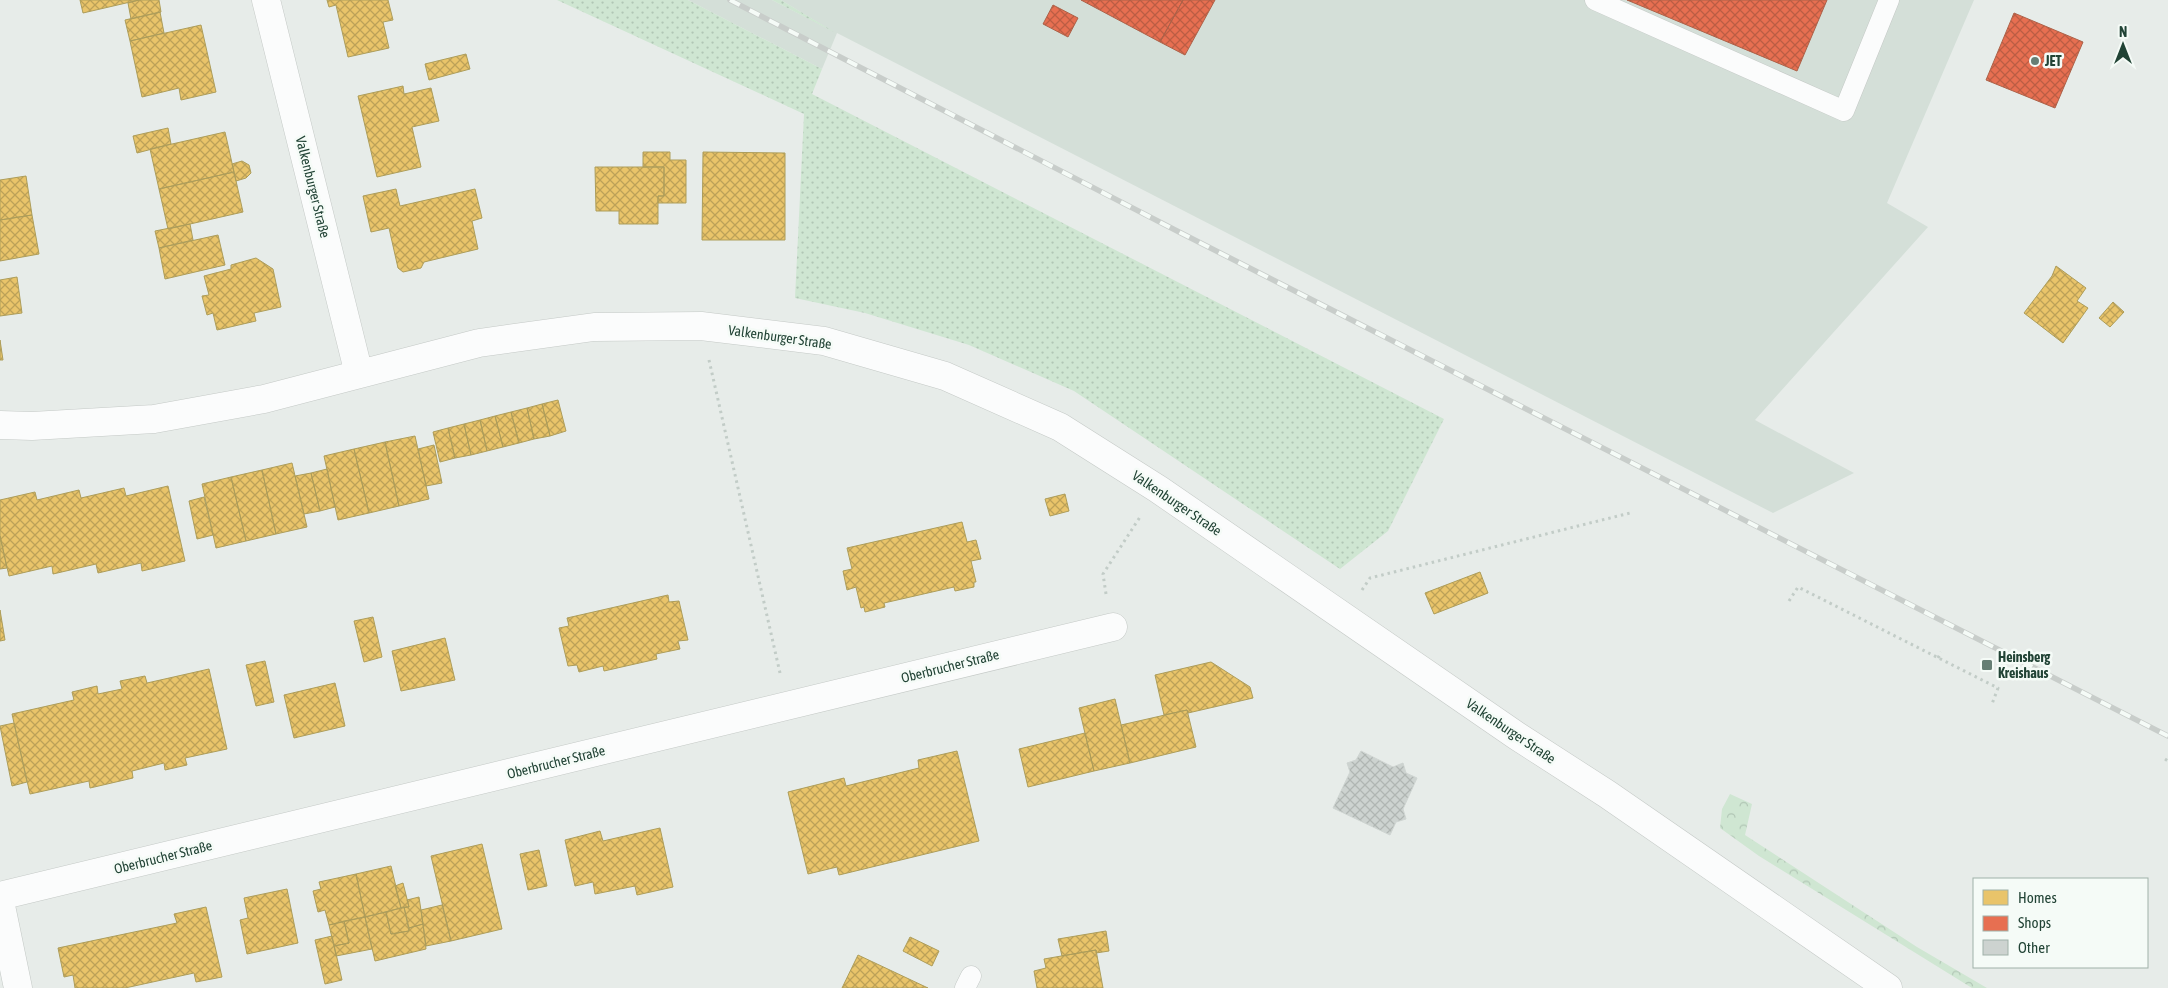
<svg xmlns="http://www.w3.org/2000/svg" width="2168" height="988" viewBox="0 0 2168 988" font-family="'Asap Condensed',sans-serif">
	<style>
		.built { fill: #d4dfd8 }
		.grass { fill: url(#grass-dots) }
		.forest { fill: url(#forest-crowns) }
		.homes { fill: url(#homes-cross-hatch); stroke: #ad9d5a }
		.shops { fill: url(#shops-cross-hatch); stroke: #ac6249 }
		.building { fill: url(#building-cross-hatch); stroke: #cfd5d2 }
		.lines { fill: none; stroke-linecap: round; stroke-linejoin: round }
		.service-casing { stroke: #c4c9c6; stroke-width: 21 }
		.minor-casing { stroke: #c4c9c6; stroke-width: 29 }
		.path { stroke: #c2ccc7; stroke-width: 3; stroke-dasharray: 2.5 4; stroke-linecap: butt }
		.service { stroke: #fbfcfc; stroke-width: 20 }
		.minor { stroke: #fbfcfc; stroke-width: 28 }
		.rail-casing { stroke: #c8cdca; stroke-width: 5.5 }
		.rail { stroke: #f5fbf7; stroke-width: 4; stroke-dasharray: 11; stroke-linecap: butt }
		.poi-dot { fill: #667e74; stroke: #f5fbf7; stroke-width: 2 }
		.labels { text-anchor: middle; stroke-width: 5; stroke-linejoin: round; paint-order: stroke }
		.poi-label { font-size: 14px; font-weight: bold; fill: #214335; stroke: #f5fbf7; text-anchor: start }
		.street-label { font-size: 14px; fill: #214335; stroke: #f5fbf7 }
	</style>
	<defs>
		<pattern id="grass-dots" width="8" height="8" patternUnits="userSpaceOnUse" patternTransform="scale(1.25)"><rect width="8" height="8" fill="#cfe6d2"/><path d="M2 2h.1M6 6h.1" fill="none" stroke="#b1c6b5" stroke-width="1.8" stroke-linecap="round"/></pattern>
		<pattern id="forest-crowns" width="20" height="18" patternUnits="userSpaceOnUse" patternTransform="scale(1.25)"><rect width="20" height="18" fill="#cfe6d2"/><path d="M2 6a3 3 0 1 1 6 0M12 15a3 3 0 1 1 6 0" fill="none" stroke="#b1c6b5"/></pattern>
		<pattern id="homes-cross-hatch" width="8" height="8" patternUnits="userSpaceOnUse" patternTransform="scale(1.25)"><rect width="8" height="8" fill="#e9c46a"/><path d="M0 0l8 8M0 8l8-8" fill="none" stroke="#bca158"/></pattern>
		<pattern id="shops-cross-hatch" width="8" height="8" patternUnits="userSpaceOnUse" patternTransform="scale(1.25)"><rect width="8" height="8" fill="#e76f51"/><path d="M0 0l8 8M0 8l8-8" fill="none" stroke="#bb5d44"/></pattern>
		<pattern id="building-cross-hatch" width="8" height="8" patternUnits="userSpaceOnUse" patternTransform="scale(1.25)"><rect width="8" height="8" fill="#cdd3d0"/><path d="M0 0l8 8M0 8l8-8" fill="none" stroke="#b0b6b3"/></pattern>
	</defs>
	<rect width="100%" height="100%" fill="#e7ece9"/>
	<path class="built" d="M688,0H772L827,28L781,0H1974L1887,203L1928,227L1755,420L1854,473L1773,513L837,33L822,69Z"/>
	<path class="grass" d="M557,0H688L822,69L812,94L1444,419L1388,531L1340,569L1074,391L969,345L865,313L795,298L804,114Z
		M772,0H781L836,33Z"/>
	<path class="forest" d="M1730,794L1752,804L1745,835L1917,947L1987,988H1972L1759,856L1720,828L1722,809Z"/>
	<path class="homes" d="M80,0H139L83,13Z
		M139,0H159L161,12L131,19L128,3Z
		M327,0H388L393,20L383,22L389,48L348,57L336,5L329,7Z
		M160,12L164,33L130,41L125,20Z
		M201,25L216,92L181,100L179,88L142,97L130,41Z
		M466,54L470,69L429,80L425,64Z
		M403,86L404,94L431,88L439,121L412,127L421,167L377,177L358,96Z
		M168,128L171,144L137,153L133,136Z
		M225,132L234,172L159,189L150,149Z
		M643,152H670V160H686V203H658V196H664V167H643Z
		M703,152L785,153V240H702Z
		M242,161L249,165L251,173L246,178L236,181L232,164Z
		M595,167H664V196H658V224H619V211H596Z
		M234,172L243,212L168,229L159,189Z
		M26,176L32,215L0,220V180Z
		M396,189L400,206L475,189L482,218L472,221L478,249L424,262L421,268L403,272L398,268L389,228L371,232L363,196Z
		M32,215L39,254L0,261V220Z
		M190,224L193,240L159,248L155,231Z
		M218,235L225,265L165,279L159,248Z
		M256,258L273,269L281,307L254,313L256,321L217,330L213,313L207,315L202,296L209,295L204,276L231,269V265Z
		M2056,266L2086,288L2077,301L2088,308L2063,343L2024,313L2052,276Z
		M17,277L22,313L0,316V280Z
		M2113,302L2124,312L2110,327L2099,318Z
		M0,340L3,360H0Z
		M558,400L566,431L550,436L542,404Z
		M542,404L550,436L534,439L527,408Z
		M527,408L534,439L519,443L511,412Z
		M511,412L519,443L503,447L495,416Z
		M495,416L503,447L487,451L480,420Z
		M480,420L487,451L471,455L464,424Z
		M464,424L471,455L455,458L448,428Z
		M448,428L455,458L440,462L433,432Z
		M415,436L429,499L399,506L385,442Z
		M385,442L399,506L369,513L354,449Z
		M434,445L442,483L426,486L418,449Z
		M354,449L369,513L338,520L324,456Z
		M292,463L307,527L276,534L262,470Z
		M327,469L335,507L320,511L311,473Z
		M262,470L276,534L246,541L231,477Z
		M311,473L320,511L304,514L295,476Z
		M231,477L246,541L216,548L202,484Z
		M168,486L185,561L142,571L141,563L98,573L96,564L53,574L52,566L9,576L0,536V500L35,492L37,500L79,490L81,498L124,488L126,496Z
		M1065,494L1069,511L1050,516L1045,499Z
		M204,497L213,535L197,539L189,501Z
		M962,522L967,542L976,540L981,559L971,561L976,582H974V587L955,591L954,587L884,603L885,607L865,612L864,607L861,608L856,587L847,590L843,571L852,569L847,548Z
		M0,536L7,568L0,569Z
		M1480,572L1488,593L1434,614L1425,593Z
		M668,595L669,602L679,601L688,640L678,641L680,649L656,654L657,659L604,671L603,666L579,672L577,665L568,666L559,628L569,626L567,618Z
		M0,610L5,640L0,641Z
		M373,617L382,657L364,662L354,621Z
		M445,638L455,680L401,691L392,651Z
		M265,661L274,702L256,706L246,665Z
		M1211,662L1250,687L1253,698L1188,713L1187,710L1164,715L1155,675Z
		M209,669L227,749L185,758L187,765L165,770L164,763L132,771L133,778L90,788L89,781L30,794L12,714L74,700L72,692L97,686L98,694L122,689L120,681L145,676L147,683Z
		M335,683L345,726L294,738L284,695Z
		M1115,699L1130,763L1094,771L1079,708Z
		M1187,710L1196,747L1130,763L1121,725Z
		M14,723L27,782L12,786L0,726Z
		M1085,733L1094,771L1028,787L1019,749Z
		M957,751L979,841L839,875L837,867L808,874L788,792L844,778L846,786L919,768L918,760Z
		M660,828L673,887L637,895L635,886L595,894L593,882L575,886L565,840L600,831L603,841Z
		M482,844L502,929L451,941L431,856Z
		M539,850L547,886L528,890L520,854Z
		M391,866L401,908L365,917L356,874Z
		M356,874L365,917L329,925L325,910L318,912L313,891L321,889L319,882Z
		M403,883L409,907L401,908L395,886Z
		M287,889L298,943L247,954L240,920L248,918L244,898Z
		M419,897L423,924L409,928L404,907H409L407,900Z
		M442,905L451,941L426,946L421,910Z
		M206,907L222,977L196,982L194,973L125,988H75L73,975L64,977L58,948L177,923L174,914Z
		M404,907L409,931L391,934L386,912Z
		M386,912L391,934L409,931V928L423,924L426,949L375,961L365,917Z
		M365,917L372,949L336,956L334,946L349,943L344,921Z
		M344,921L349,943L334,946L329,925Z
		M1106,931L1109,951L1096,953V950L1062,956L1058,939Z
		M332,936L342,980L325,984L315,940Z
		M910,937L939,951L932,966L903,951Z
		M1096,950L1103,988H1037L1034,971L1046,968L1044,959Z
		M858,955L928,988H842Z"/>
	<path class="shops" d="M1081,0H1183L1160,42Z
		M1183,0H1215L1185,55L1160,42Z
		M1627,0H1827L1797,71Z
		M1053,5L1078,18L1068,37L1043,24Z
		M2014,13L2083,42L2055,108L1986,80Z"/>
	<path class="building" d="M1361,751L1393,767L1403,763L1406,773L1417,778L1403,809L1406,819L1396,822L1390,835L1333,808L1350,772L1347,763L1356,760Z"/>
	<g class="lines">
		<defs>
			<path id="service" d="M1595,0L1844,111L1889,0
				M965,988L971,976"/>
			<path id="minor" d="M266,0L359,374
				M0,425L32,426L154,419L264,399L479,343L594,327L701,326L824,341L945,376L1060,427L1158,489L1517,736L1607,794L1888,988
				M0,896L1113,627
				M0,901L18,988"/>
		</defs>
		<use href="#service" class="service-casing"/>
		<use href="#minor" class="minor-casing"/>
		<path class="path" d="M709,360L780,673
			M1362,590L1370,578L1630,513
			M1106,594L1103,574L1140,517
			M1789,601L1798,587L1998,688L1992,704
			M1938,658L1941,652
			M2165,759L2168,761"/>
		<use href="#service" class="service"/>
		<use href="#minor" class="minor"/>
		<defs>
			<path id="rail" d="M730,0L1181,233L2168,736"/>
		</defs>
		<use href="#rail" class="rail-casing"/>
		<use href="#rail" class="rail"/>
	</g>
	<g class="poi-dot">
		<circle cx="2035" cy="61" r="5"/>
		<rect x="1981" y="659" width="12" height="12" rx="2.5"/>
	</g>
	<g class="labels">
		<g class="poi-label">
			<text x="2045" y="66">JET</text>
			<text x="1998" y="662">Heinsberg<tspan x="1998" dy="16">Kreishaus</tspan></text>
		</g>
		<g class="street-label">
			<text transform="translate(313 187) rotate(76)" y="5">Valkenburger Straße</text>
			<text transform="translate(780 337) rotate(8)" y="5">Valkenburger Straße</text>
			<text transform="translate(1177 503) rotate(34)" y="5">Valkenburger Straße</text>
			<text transform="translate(950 666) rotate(-14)" y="5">Oberbrucher Straße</text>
			<text transform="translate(1511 731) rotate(34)" y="5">Valkenburger Straße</text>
			<text transform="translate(556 762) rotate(-14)" y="5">Oberbrucher Straße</text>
			<text transform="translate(163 857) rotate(-14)" y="5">Oberbrucher Straße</text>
		</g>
	</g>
	<rect x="1973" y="878" width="175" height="90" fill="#f5fbf7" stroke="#a0b1a9"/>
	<rect x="1983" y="890" width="25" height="15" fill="#e9c46a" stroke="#a0b1a9"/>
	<text x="2018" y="903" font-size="15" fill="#214335">Homes</text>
	<rect x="1983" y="916" width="25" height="15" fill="#e76f51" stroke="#a0b1a9"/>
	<text x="2018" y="928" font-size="15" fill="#214335">Shops</text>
	<rect x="1983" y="940" width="25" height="15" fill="#cdd3d0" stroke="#a0b1a9"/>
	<text x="2018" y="953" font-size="15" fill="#214335">Other</text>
	<g transform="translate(2123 45)" stroke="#f5fbf7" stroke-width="4" paint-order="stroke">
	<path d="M0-4L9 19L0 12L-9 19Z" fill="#214335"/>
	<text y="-8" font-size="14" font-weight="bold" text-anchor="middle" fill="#214335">N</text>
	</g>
</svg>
